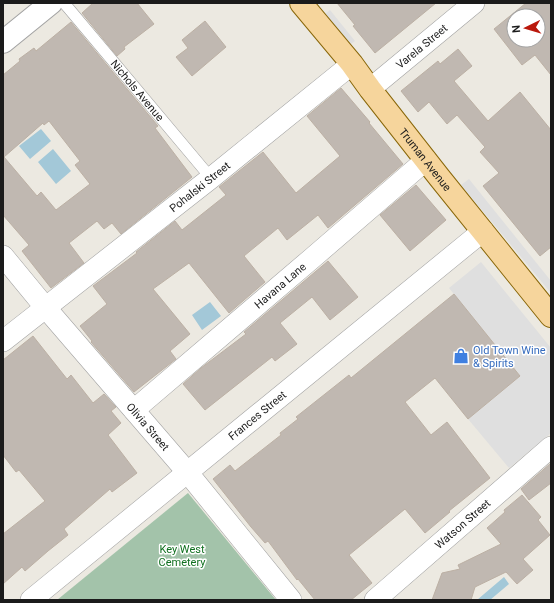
<svg xmlns="http://www.w3.org/2000/svg" width="554" height="603" viewBox="0 0 554 603" font-family="Roboto,sans-serif">
	<style>
		.cemetery { fill: #a3c3aa }
		.parking { fill: #dfdfdf }
		.water { fill: #a3c8d8 }
		.building { fill: #c0b8b1; stroke: #bcb0a4; fill-rule: evenodd }
		.lines { fill: none; stroke-linecap: round; stroke-linejoin: round }
		.service-casing { stroke: #a2a2a2; stroke-width: 12 }
		.minor-casing { stroke: #a2a2a2; stroke-width: 22 }
		.tertiary-casing { stroke: #a2a2a2; stroke-width: 24 }
		.primary-casing { stroke: #896709; stroke-width: 24 }
		.service { stroke: #fff; stroke-width: 11 }
		.minor { stroke: #fff; stroke-width: 21 }
		.tertiary { stroke: #fff; stroke-width: 22 }
		.primary { stroke: #f6d59c; stroke-width: 22 }
		.labels { text-anchor: middle; stroke-width: 3; stroke-linejoin: round; paint-order: stroke }
		.street-label { font-size: 11px; fill: #1b1b1b; stroke: #fff }
		.shop-label { font-size: 11px; fill: #366cbe; stroke: #fff; text-anchor: start }
		.park-label { font-size: 11px; fill: #117020; stroke: #fff }
	</style>
	<rect width="100%" height="100%" fill="#ece9e1"/>
	<path class="cemetery" d="M188,493L276,600H57Z"/>
	<path class="parking" d="M330,10L355,41L348,46L323,16Z
		M469,179L551,281V293L461,185Z
		M481,262L551,348V433L509,468L468,419L520,376L449,288Z"/>
	<path class="water" d="M41,129L51,141L30,159L19,146Z
		M53,149L71,171L56,184L38,162Z
		M210,302L221,316L202,330L192,315Z
		M504,577L509,584L490,600H477Z"/>
	<path class="building" d="M93,3H137L154,24L124,47L125,49L117,56L82,13Z
		M337,3H436L375,53L353,26L355,25Z
		M526,3H551V75L535,55L522,65L494,29ZM514,16H538V40H514Z
		M205,21L226,47L192,76L176,57L188,48L182,40Z
		M71,22L158,126L155,128L192,177L121,234L112,223L104,229L97,221L69,243L84,263L51,288L22,251L29,245L3,215V75L20,61L19,59L34,48L36,51ZM49,121L80,161L75,165L90,184L56,210L41,192L37,196L4,157L43,123L44,125Z
		M458,49L472,66L454,81L488,121L520,92L551,130V247L540,256L483,186L499,173L480,152L485,147L457,115L447,124L429,102L418,112L401,91L438,61L440,64Z
		M341,88L370,122L369,123L403,164L328,228L318,215L287,240L278,228L244,256L265,282L229,313L189,263L153,289L190,334L170,351L176,359L134,392L91,342L92,341L80,326L107,304L93,286L137,253L136,252L175,221L182,230L226,195L219,187L263,152L296,193L340,156L307,116Z
		M416,185L446,220L410,251L380,215Z
		M328,261L358,297L330,320L312,297L280,323L297,344L275,361L272,357L205,410L183,384L201,368L246,334L244,332Z
		M454,294L520,376L468,419L435,378L405,402L431,435L447,422L490,478L449,511L450,512L425,533L405,509L349,555L372,583L351,600H315L298,579L297,580L268,541L265,543L251,527L213,479L230,465L235,471L281,435L280,433L298,419L296,417L349,375L351,378Z
		M33,336L67,379L71,375L93,403L104,394L116,407L111,411L121,423L108,435L137,473L112,492L110,489L64,529L68,535L48,551L25,571L22,567L3,584V534L45,501L19,470L16,472L3,455V360Z
		M551,463V483L529,500L521,489Z
		M522,495L541,517L538,520L550,535L523,559L533,570L517,584L506,572L475,587L471,600H432L442,573L460,569L458,565L501,544L487,528L505,512L504,510Z"/>
	<g class="lines">
		<defs>
			<g id="service">
				<path id="s1" d="M64,3L70,10L211,178"/>
			</g>
			<g id="minor">
				<path id="s2" d="M370,89L474,3"/>
				<path id="s3" d="M3,256L45,307L188,473L291,600"/>
				<path id="s4" d="M3,341L211,178L352,64"/>
				<path id="s5" d="M134,410L310,260L426,160"/>
				<path id="s6" d="M31,600L483,231"/>
				<path id="s7" d="M375,600L551,447"/>
			</g>
			<path id="tertiary" d="M3,42L51,3"/>
			<g id="primary">
				<path id="s8" d="M301,3L352,64L370,89L439,177L551,316"/>
			</g>
		</defs>
		<use href="#service" class="service-casing"/>
		<use href="#minor" class="minor-casing"/>
		<use href="#tertiary" class="tertiary-casing"/>
		<use href="#primary" class="primary-casing"/>
		<use href="#service" class="service"/>
		<use href="#minor" class="minor"/>
		<use href="#tertiary" class="tertiary"/>
		<use href="#primary" class="primary"/>
	</g>
	<defs>
		<symbol id="shop-bare" viewBox="-9 -9 18 18"><path d="M-5-2.5h2.3a2.7 3.5 0 0 1 5.4 0H5L5.5 6h-11ZM-1.5-2.5h3a1.5 2.3 0 0 0-3 0Z" fill="#3f7fe0" stroke="#fff" stroke-width="2.5" paint-order="stroke"/></symbol>
	</defs>
	<g fill-rule="evenodd">
		<use href="#shop-bare" x="450" y="345" width="22" height="22"/>
	</g>
	<g class="labels">
		<g class="street-label">
			<text dy="4" stroke="none"><textPath href="#s2" startOffset="67">Varela Street</textPath></text>
			<text dy="4" stroke="none"><textPath href="#s1" startOffset="114">Nichols Avenue</textPath></text>
			<text dy="4" stroke="none"><textPath href="#s8" startOffset="200">Truman Avenue</textPath></text>
			<text dy="4" stroke="none"><textPath href="#s4" startOffset="250">Pohalski Street</textPath></text>
			<text dy="4" stroke="none"><textPath href="#s5" startOffset="192">Havana Lane</textPath></text>
			<text dy="4" stroke="none"><textPath href="#s6" startOffset="292">Frances Street</textPath></text>
			<text dy="4" stroke="none"><textPath href="#s3" startOffset="224">Olivia Street</textPath></text>
			<text dy="4" stroke="none"><textPath href="#s7" startOffset="116">Watson Street</textPath></text>
		</g>
		<g class="shop-label">
			<text x="473" y="354">Old Town Wine<tspan x="473" dy="13">&amp; Spirits</tspan></text>
		</g>
		<g class="park-label">
			<text x="182" y="553">Key West<tspan x="182" dy="13">Cemetery</tspan></text>
		</g>
	</g>
	<rect width="554" height="603" fill="none" stroke="#1b1b1b" stroke-width="8"/>
	<g transform="translate(526 28) rotate(265)"><circle r="19" fill="#ffffff" stroke="#a4a4a4"/>
	<path d="M0-3L7 15L0 10L-7 15Z" fill="#ba180c"/>
	<text y="-6" font-size="11" font-weight="bold" text-anchor="middle" fill="#1b1b1b">N</text>
	</g>
</svg>
